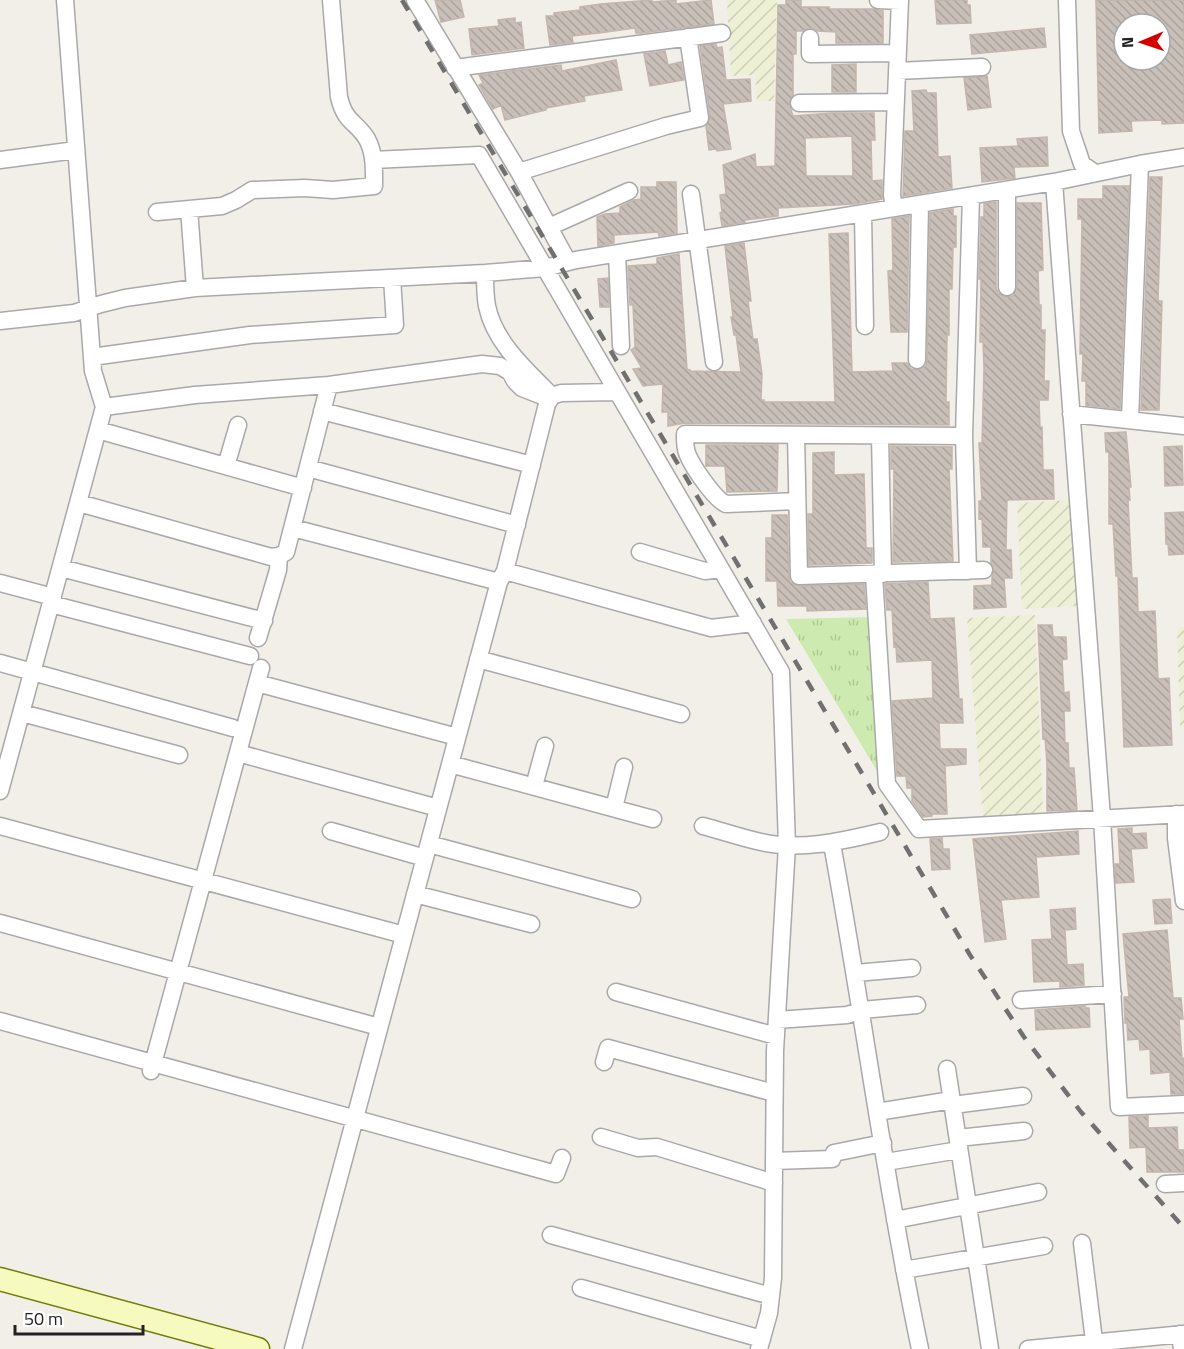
<svg xmlns="http://www.w3.org/2000/svg" width="1184" height="1349" viewBox="0 0 1184 1349" font-family="'Titillium Web',sans-serif">
	<style>
		.farmland { fill: url(#farmland-furrows) }
		.grass { fill: url(#grass-tufts) }
		.building { fill: url(#building-back-hatch); stroke: #c4b6ab; stroke-width: 1.5; fill-rule: evenodd }
		.lines { fill: none; stroke-linecap: round; stroke-linejoin: round }
		.street-casing { stroke: #a9a9a9; stroke-width: 19 }
		.secondary-casing { stroke: #707d05; stroke-width: 25 }
		.street { stroke: #fff; stroke-width: 16 }
		.secondary { stroke: #f7fabf; stroke-width: 22 }
		.rail { stroke: #707070; stroke-width: 4.5; stroke-dasharray: 12 12; stroke-linecap: butt }
	</style>
	<defs>
		<pattern id="farmland-furrows" width="10" height="10" patternUnits="userSpaceOnUse" patternTransform="scale(1.5)"><rect width="10" height="10" fill="#eef0d5"/><path d="M-1 1l2-2M0 10L10 0M9 11l2-2" fill="none" stroke="#ccceb7"/></pattern>
		<pattern id="grass-tufts" width="24" height="20" patternUnits="userSpaceOnUse" patternTransform="scale(1.5)"><rect width="24" height="20" fill="#cdebb0"/><path d="M3 7l-1-3M5 7V3M7 7l1-3M15 17l-1-3M17 17v-4M19 17l1-3" fill="none" stroke="#b0c997"/></pattern>
		<pattern id="building-back-hatch" width="6" height="6" patternUnits="userSpaceOnUse" patternTransform="scale(1.5)"><rect width="6" height="6" fill="#c7bfb8"/><path d="M-1 5l2 2M0 0l6 6M5-1l2 2" fill="none" stroke="#aba49e"/></pattern>
	</defs>
	<rect width="100%" height="100%" fill="#f2efe9"/>
	<path class="farmland" d="M727,0H777L774,101H757L755,75L731,76Z
		M1072,500L1078,606L1022,609L1017,503Z
		M1035,615L1043,816L983,820L967,618Z
		M1177,627H1184V726H1180Z"/>
	<path class="grass" d="M873,617L883,781L786,619Z"/>
	<path class="building" d="M435,0H460L464,17L441,22Z
		M652,0V2L676,0V4L711,0L714,24L641,33H636L635,28L599,33L572,36L573,42L550,45L546,16H554V13L580,10V7L601,4Z
		M786,0H801V7H829V9H872L883,11V43H836V32L818,31L811,28L802,31H796V54H793V95L789,103L793,116L832,113H874L875,140H871L872,181L882,180V199L854,204L778,208V216L745,220V222L722,226L720,213L722,212L720,195L726,194L723,165L755,154L756,167L775,166L778,5H786ZM852,136L853,176H806L805,138Z
		M935,0H967V5H970L971,23L937,24Z
		M1096,0H1184V123L1162,124V120L1131,121L1132,131L1099,133ZM1124,24H1160V60H1124Z
		M515,18V23L521,22L524,48L472,55L469,29L499,26L498,20Z
		M1044,28L1046,47L972,54L970,35Z
		M716,44L717,48L722,47L726,80L750,79L751,101L723,104L731,149L717,151V149L709,150L706,126L710,116L700,46Z
		M665,51L668,65L681,62L684,80L650,86L644,54Z
		M616,60L622,90L584,96L585,101L546,108V110L505,120L501,105L493,109L479,85L483,83L479,75L561,65L562,71Z
		M856,64V92H832V65Z
		M987,76L991,107L968,110L964,78Z
		M926,90L927,93H936L938,157L950,156L952,188L903,196L905,131H914L912,91Z
		M1047,137L1048,166L1014,167L1015,178L982,182L980,148L1018,146L1017,139Z
		M1150,177H1162L1158,301H1162L1159,410H1141Z
		M657,182H676L677,233L659,236L658,232L614,235V243L598,246L597,217L605,214L620,213V207L634,200L641,199V187H657Z
		M1103,186H1129L1120,409L1086,405V381H1082L1083,354H1080L1082,219H1078V199H1103Z
		M996,202V287L998,293L1006,297L1013,296L1017,287V203H1041L1043,270L1038,271L1039,305H1041V330H1045L1044,381H1049L1048,400H1039L1040,427H1042L1043,470H1053L1054,499L1007,500L1006,550H1011L1012,578H1004L1006,607L974,609V586L992,585V577L994,570L991,563V547H983L982,518L979,519V501H982L979,443H982L984,368L983,342H980L981,279H979L981,217H984V204Z
		M953,209V216H956V247H953L952,289H949V335H947L946,402H949V425L685,423L668,426V412H662L663,384L643,386L633,369L642,368L631,350L635,347L633,305H630L628,266L657,264V258L679,254L687,369L690,370V371L741,372L736,335H734L731,317H733L725,246L744,243L751,301H748L753,339H757L762,374L761,400H764V402H835L829,234L848,233L852,372L893,371L892,363H907L911,369L917,370L926,366L927,360L930,213Z
		M909,216L907,332H891L888,271L893,270L892,219Z
		M608,278L609,307H600L598,279Z
		M1126,432L1131,487H1129L1130,500H1128L1132,578H1137L1138,612L1155,611L1158,679L1169,678L1172,745L1124,747L1118,576H1116L1113,524H1109V452H1106L1105,433Z
		M706,445H778L777,491L727,492L725,466H706Z
		M891,446L952,447V469H949L953,561L893,562L894,469H891Z
		M1182,446L1183,485L1165,486L1164,447Z
		M834,452V475L864,474L866,548H872V563L809,565L808,514H813V453Z
		M1184,512V554L1169,555L1168,544H1166L1165,513Z
		M772,515H787L789,576L790,582L799,586L864,584L866,609L807,611V606H778L777,581H766V538H772Z
		M928,582L930,619L954,618L959,699H962L963,723H939L940,749H966V764L945,766L947,814H932V816L923,817L912,801V788H907L906,776H897L892,701L933,698L932,660L897,662L896,646L894,647L892,610H887L885,584Z
		M1038,625H1052L1053,637H1066L1067,659L1062,660L1064,693L1069,692L1070,711H1064L1065,743H1068L1069,768H1074L1077,810L1047,811V763L1045,738L1043,739Z
		M1132,828V834L1146,833L1147,848L1131,849L1134,882L1116,883L1115,864H1120L1118,829Z
		M1078,831L1079,854L1036,857L1039,897L1001,900L1006,939L985,942L973,839Z
		M942,838L943,849H949L950,869L932,870L930,839Z
		M1170,899L1172,923L1155,924L1153,900Z
		M1075,908L1076,929L1065,930L1067,965L1083,964L1084,985L1060,987V981L1034,982L1032,940L1052,939L1050,910Z
		M1167,930L1173,998H1181L1183,1019H1179L1182,1059L1184,1058V1094H1171L1170,1072L1151,1074L1150,1049L1140,1050L1139,1039L1128,1040L1127,1023H1125L1124,997H1129L1123,934Z
		M1085,1006L1086,1008H1089L1090,1027L1036,1030L1035,1010Z
		M1148,1116V1128L1177,1127L1178,1150H1184V1172H1147L1146,1147L1130,1148L1129,1117Z"/>
	<g class="lines">
		<defs>
			<path id="street" d="M415,0L519,172L568,262
				M878,0L900,1
				M1067,0L1071,131L1082,164L1095,173
				M810,38V54L898,53
				M455,68L722,33
				M897,71L982,67
				M799,103L896,102
				M0,160L76,150
				M373,160L479,155L781,672L787,845L775,1051L773,1278L769,1313L759,1349
				M519,172L666,126L700,118L688,37
				M1054,182L1102,818L1119,1107L1184,1104
				M691,194L714,362
				M894,208L892,195L900,0
				M189,209L195,288
				M157,212L222,206L236,200L252,190L305,188L333,190L374,186C374,170 375,154 367,139C356,121 345,123 339,97L331,0
				M863,214L865,326
				M549,227L629,191
				M617,254L621,346
				M485,273C485,284 485,295 487,306C494,342 527,371 552,396
				M1007,287V190
				M0,321L74,313L101,304L125,298L195,288L485,273L545,268L576,260L1054,182L1140,164L1184,157
				M92,357L250,335L395,325L392,278
				M917,360L920,204
				M104,407L195,395L329,385L482,364L500,366L510,372L515,381L522,388L550,399
				M322,411L532,465
				M1071,414L1184,426
				M1130,420L1140,164
				M98,430L303,488
				M796,435L799,576L984,570
				M880,436L883,574
				M226,466L238,425
				M308,468L517,525
				M797,501L726,504C714,499 688,461 686,449C685,444 685,439 685,434L964,436
				M79,503L271,557L279,556L286,552L329,385
				M293,528L499,582
				M640,552L705,571L721,569
				M61,568L264,621
				M505,571L711,628L753,623
				M968,571L964,436L971,196
				M874,575L887,784L919,829L1184,814
				M0,583L53,597
				M51,604L250,656
				M258,638L278,570L279,556
				M478,659L681,714
				M0,663L233,728
				M257,683L457,737
				M22,713L179,755
				M238,753L438,808
				M450,764L653,819
				M534,786L545,746
				M0,791L104,407L93,371L65,0
				M614,808L624,767
				M1176,814V838L1184,901
				M0,826L404,935
				M703,826C722,831 742,838 761,842C801,851 842,841 880,832
				M331,831L425,858
				M429,844L632,899
				M832,844C863,1012 885,1182 920,1349
				M415,894L531,924
				M0,923L379,1027
				M856,973L912,968
				M616,992L776,1036
				M1021,1000L1113,994
				M777,1020L847,1015L862,1010L917,1005
				M0,1021L556,1174L562,1158
				M604,1062L608,1048L774,1093
				M947,1069L990,1349
				M151,1071L261,668
				M953,1105L1023,1096
				M877,1112L952,1100
				M601,1137L638,1148L657,1147L774,1183
				M958,1138L1024,1131
				M774,1161L832,1159L834,1153L883,1143
				M886,1162L959,1150
				M1165,1184L1184,1183
				M895,1220L1038,1192
				M551,1235L771,1296
				M1082,1243L1095,1349
				M904,1270L1044,1246
				M581,1288L762,1339
				M1180,1334L1182,1349
				M293,1349L499,582L505,571L547,404L552,396L561,393L617,392
				M1028,1349L1184,1334"/>
			<path id="secondary" d="M0,1279L258,1349"/>
		</defs>
		<use href="#street" class="street-casing"/>
		<use href="#secondary" class="secondary-casing"/>
		<use href="#street" class="street"/>
		<use href="#secondary" class="secondary"/>
		<path class="rail" d="M402,0L970,955L1024,1037L1081,1112L1184,1228"/>
	</g>
	<g transform="translate(1142 42) rotate(268)"><circle r="28" fill="#ffffff" stroke="#a7a7a7" stroke-width="1.5"/>
	<path d="M0-4.5L10 22L0 15L-10 22Z" fill="#d40000"/>
	<text y="-9" font-size="16" font-weight="bold" text-anchor="middle" fill="#222222">N</text>
	</g>
	<path d="M15 1325v9h128v-9" fill="none" stroke="#222222" stroke-width="3"/>
	<text x="24" y="1325" font-size="18" fill="#222222" stroke="#ffffff" stroke-width="4.5" paint-order="stroke">50 m</text>
</svg>
